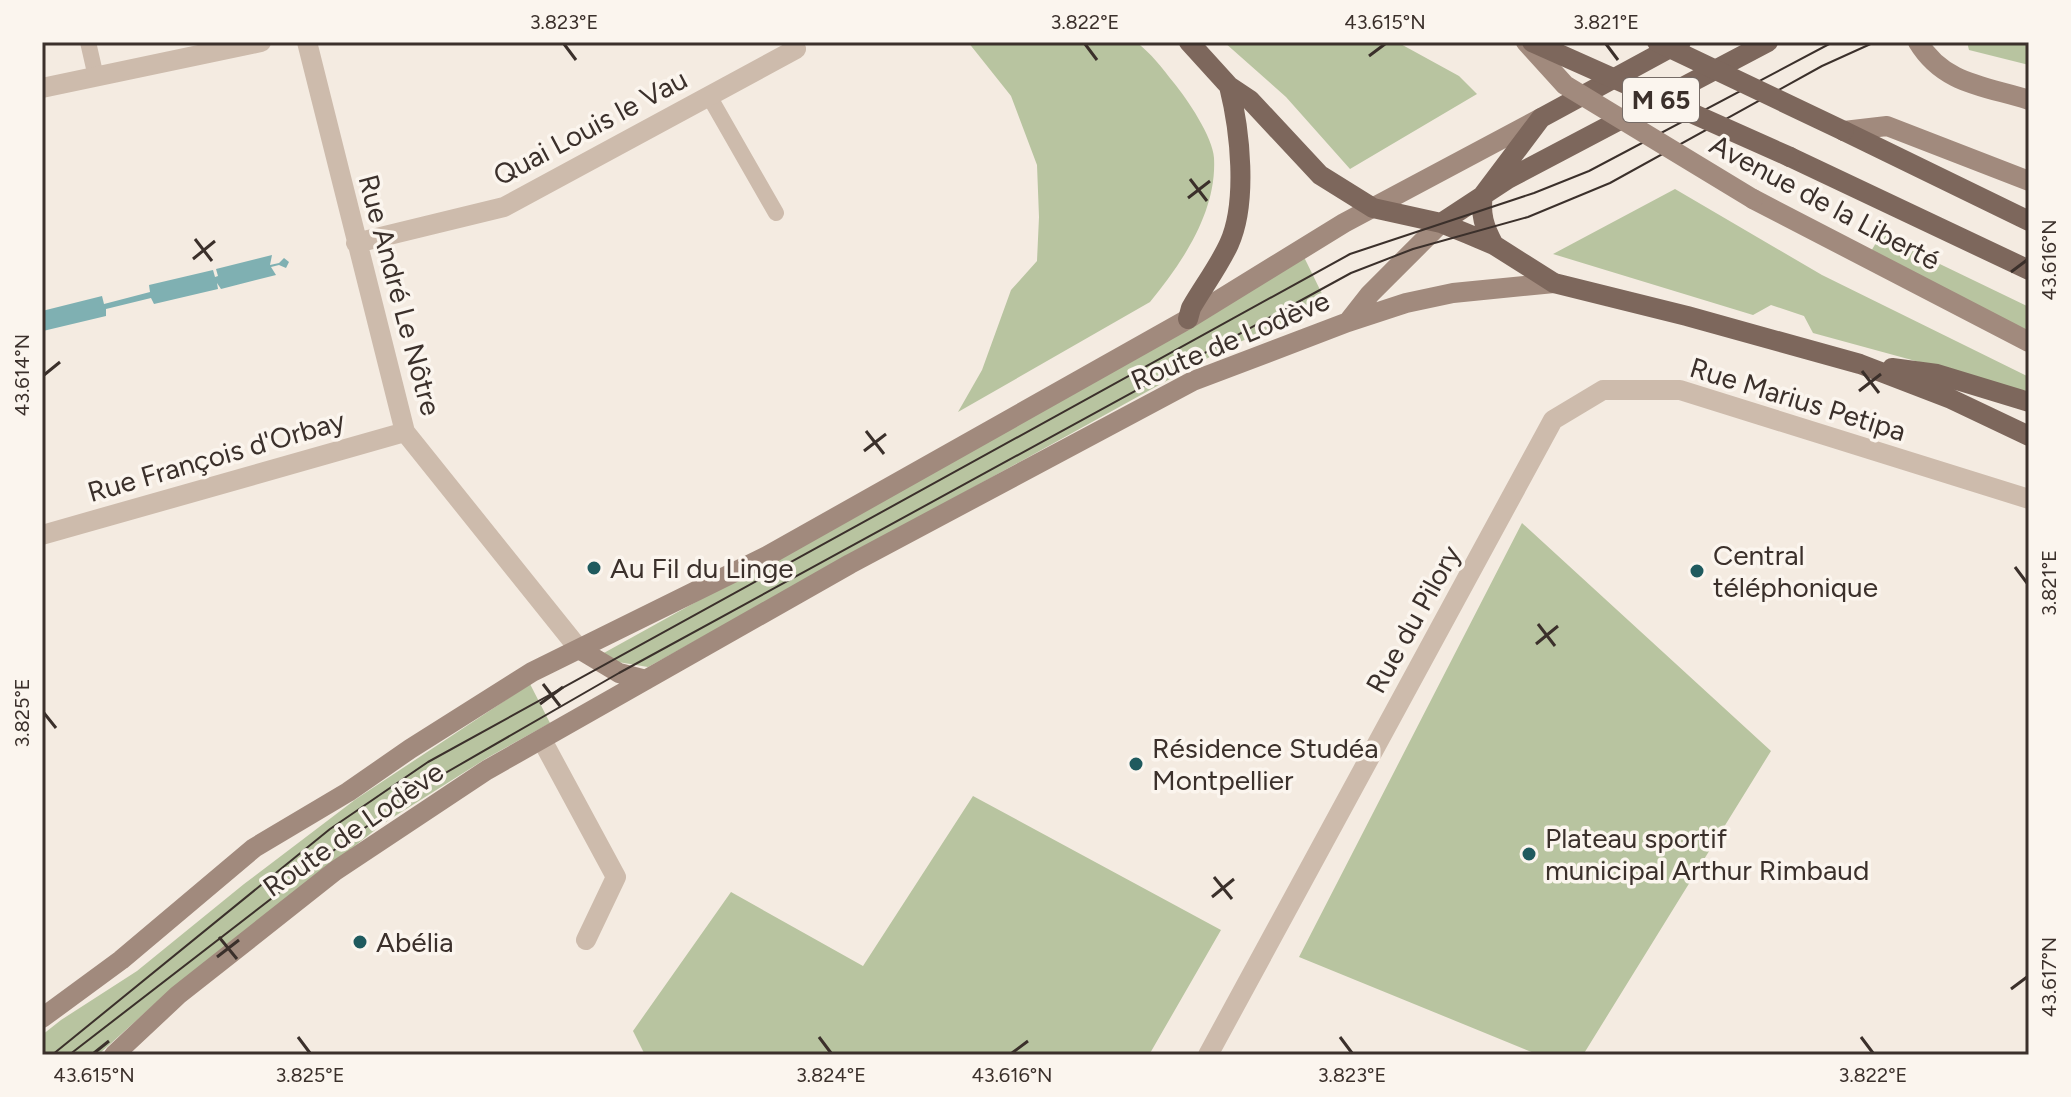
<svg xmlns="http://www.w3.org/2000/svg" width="2071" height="1097" viewBox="0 0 2071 1097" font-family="Figtree,sans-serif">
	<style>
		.green { fill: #b8c4a0 }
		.water { fill: #7fb0b2 }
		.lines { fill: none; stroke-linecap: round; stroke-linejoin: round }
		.lane { stroke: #cdbbac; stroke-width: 16 }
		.street { stroke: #cdbbac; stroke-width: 20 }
		.secondary { stroke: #a18a7d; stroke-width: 20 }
		.primary { stroke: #7d675c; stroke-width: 20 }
		.tram { stroke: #3b302b; stroke-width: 2 }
		.secondary-bridge { stroke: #a18a7d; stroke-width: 20 }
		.primary-bridge { stroke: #7d675c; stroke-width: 20 }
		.ticks { fill: none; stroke: #3b302b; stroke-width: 3 }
		.poi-dot { fill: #1f5a5e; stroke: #fbf5ee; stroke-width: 3 }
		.labels { text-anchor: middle; stroke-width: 7; stroke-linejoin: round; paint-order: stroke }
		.shield { fill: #fbf5ee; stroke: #756b66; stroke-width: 2 }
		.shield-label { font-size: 26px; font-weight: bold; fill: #3b302b }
		.street-label { font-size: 28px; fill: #3b302b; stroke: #fbf5ee }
		.poi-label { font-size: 28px; fill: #3b302b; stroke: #fbf5ee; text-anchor: start }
		.neatline { fill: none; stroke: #3b302b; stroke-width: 3 }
		.ticks-label { font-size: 20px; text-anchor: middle; fill: #3b302b }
	</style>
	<rect width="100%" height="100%" fill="#f4ebe1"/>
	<path class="green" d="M968,42H1136C1151,53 1162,68 1174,83C1187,99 1213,137 1214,158C1217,212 1182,263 1150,302L958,412L982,370L1011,290L1037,261L1039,217L1037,165L1011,96Z
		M1224,42H1397L1459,76L1477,94L1350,169L1286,97Z
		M1967,42H2029V65L1969,50Z
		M1675,189L1822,275L2029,377V392L1813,333L1804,316L1771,305L1753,315L1553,254Z
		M1883,231L1916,244L1917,253L2029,307V332L1870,253Z
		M1303,255L1327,304L1226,348L648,667L618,662L602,654L1189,329Z
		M1522,523L1771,751L1583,1055H1539L1299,957Z
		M530,684L550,723L487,758L384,823L159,1000L98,1055H42V1035L61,1020L137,971L244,884L356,799Z
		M973,796L1221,930L1149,1055H645L633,1031L731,892L863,966Z"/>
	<path class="water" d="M272,255L270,265L279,263L284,258L289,262L286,268L279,265L271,267L276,275L221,289L217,283L218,289L154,304L151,298L106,309V316L43,331L42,311L102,296L104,304L150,292L149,285L213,270L215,277L218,276L216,269Z"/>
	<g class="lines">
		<path class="lane" d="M88,42L96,77
			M709,96L776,213"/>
		<path class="street" d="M307,42L405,432L579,649
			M42,88L261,42
			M356,243L504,207L796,49
			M42,535L405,432
			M542,740L616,877L586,940
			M1208,1055L1553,420L1603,390H1680L2029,499"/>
		<path class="secondary" d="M1918,42C1944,85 1986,86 2029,100
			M1844,131L1887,126L2029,181
			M1753,199L2029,342
			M1348,322L1406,303L1453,293L1554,283
			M579,649L619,673L646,680
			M42,1018L121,960L254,848L348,792L410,749L532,672L767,556L1188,319L1344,223L1541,118
			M114,1055L178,995L335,871L487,770L850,564L1193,381L1348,322L1370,294L1441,223"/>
		<path class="primary" d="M1189,42L1229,86L1250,100L1320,175L1373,208L1441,223L1468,234L1494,245L1554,283L1687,316L1860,364L1951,399L2029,436
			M1844,131L2029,221
			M1790,157L2029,270
			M1441,223L1508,179L1768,42
			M1494,245C1484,227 1480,214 1483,195L1541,118L1681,42
			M1188,319L1191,308C1203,287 1219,266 1229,244C1248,202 1240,130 1229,86
			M1892,368L1937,374L2029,402"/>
		<path class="tram" d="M52,1055L330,829L428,762L1350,254L1534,193L1589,171L1833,42
			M69,1055L342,844L428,783L619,673L1351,273L1413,249L1528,217L1610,183L1822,66L1875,42"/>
		<path class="secondary-bridge" d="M1526,42L1565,85L1753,199"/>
		<path class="primary-bridge" d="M1532,42L1790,157
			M1657,42L1844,131"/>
	</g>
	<path class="ticks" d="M564,44L576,60M1085,44L1097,60M1606,44L1618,60M1369,56L1385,44M1190,179L1207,201M1188,198L1210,181M195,239L212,261M193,259L215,241M2011,272L2027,260M1862,371L1879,393M44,375L60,362M1859,391L1881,374M866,431L884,454M864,451L886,434M2015,567L2027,583M1538,624L1555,646M1536,644L1558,626M543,684L560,706M540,704L563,687M44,713L56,728M1214,877L1232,899M1212,897L1234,879M219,937L237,959M217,957L239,940M2011,989L2027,977M298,1037L310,1053M819,1037L831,1053M1340,1037L1352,1053M1861,1037L1873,1053M94,1053L109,1041M1012,1053L1028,1041"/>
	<g class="poi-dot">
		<circle cx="594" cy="568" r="8"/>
		<circle cx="1697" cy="571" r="8"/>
		<circle cx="1136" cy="764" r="8"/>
		<circle cx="1529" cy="854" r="8"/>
		<circle cx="360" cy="942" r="8"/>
	</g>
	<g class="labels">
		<rect class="shield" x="1623" y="78" width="76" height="44" rx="6"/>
		<g class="shield-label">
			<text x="1661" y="109">M 65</text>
		</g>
		<g class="street-label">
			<text transform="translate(590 127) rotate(-28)" y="10">Quai Louis le Vau</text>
			<text transform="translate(1825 202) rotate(28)" y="10">Avenue de la Liberté</text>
			<text transform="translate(400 295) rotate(75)" y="10">Rue André Le Nôtre</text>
			<text transform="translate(1230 340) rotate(-23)" y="10">Route de Lodève</text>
			<text transform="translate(1798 399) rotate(17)" y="10">Rue Marius Petipa</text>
			<text transform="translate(216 456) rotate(-16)" y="10">Rue François d'Orbay</text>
			<text transform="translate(1413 619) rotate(-61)" y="10">Rue du Pilory</text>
			<text transform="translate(353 829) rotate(-35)" y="10">Route de Lodève</text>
		</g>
		<g class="poi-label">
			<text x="1713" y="565">Central<tspan x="1713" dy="32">téléphonique</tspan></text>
			<text x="610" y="578">Au Fil du Linge</text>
			<text x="1152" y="758">Résidence Studéa<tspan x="1152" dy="32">Montpellier</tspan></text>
			<text x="1545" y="848">Plateau sportif<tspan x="1545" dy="32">municipal Arthur Rimbaud</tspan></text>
			<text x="376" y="952">Abélia</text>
		</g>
	</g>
	<rect width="2071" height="1097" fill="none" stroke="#fbf5ee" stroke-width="88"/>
	<rect x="44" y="44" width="1983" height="1009" class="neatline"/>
	<g class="ticks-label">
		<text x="564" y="29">3.823°E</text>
		<text x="1085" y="29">3.822°E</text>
		<text x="1385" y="29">43.615°N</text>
		<text x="1606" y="29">3.821°E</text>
		<text transform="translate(2049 260) rotate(-90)" y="7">43.616°N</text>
		<text transform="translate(22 375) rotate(-90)" y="7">43.614°N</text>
		<text transform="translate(2049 583) rotate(-90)" y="7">3.821°E</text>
		<text transform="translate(22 713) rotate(-90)" y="7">3.825°E</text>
		<text transform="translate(2049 977) rotate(-90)" y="7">43.617°N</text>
		<text x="94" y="1082">43.615°N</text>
		<text x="310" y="1082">3.825°E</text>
		<text x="831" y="1082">3.824°E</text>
		<text x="1012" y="1082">43.616°N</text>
		<text x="1352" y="1082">3.823°E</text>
		<text x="1873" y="1082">3.822°E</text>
	</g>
</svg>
